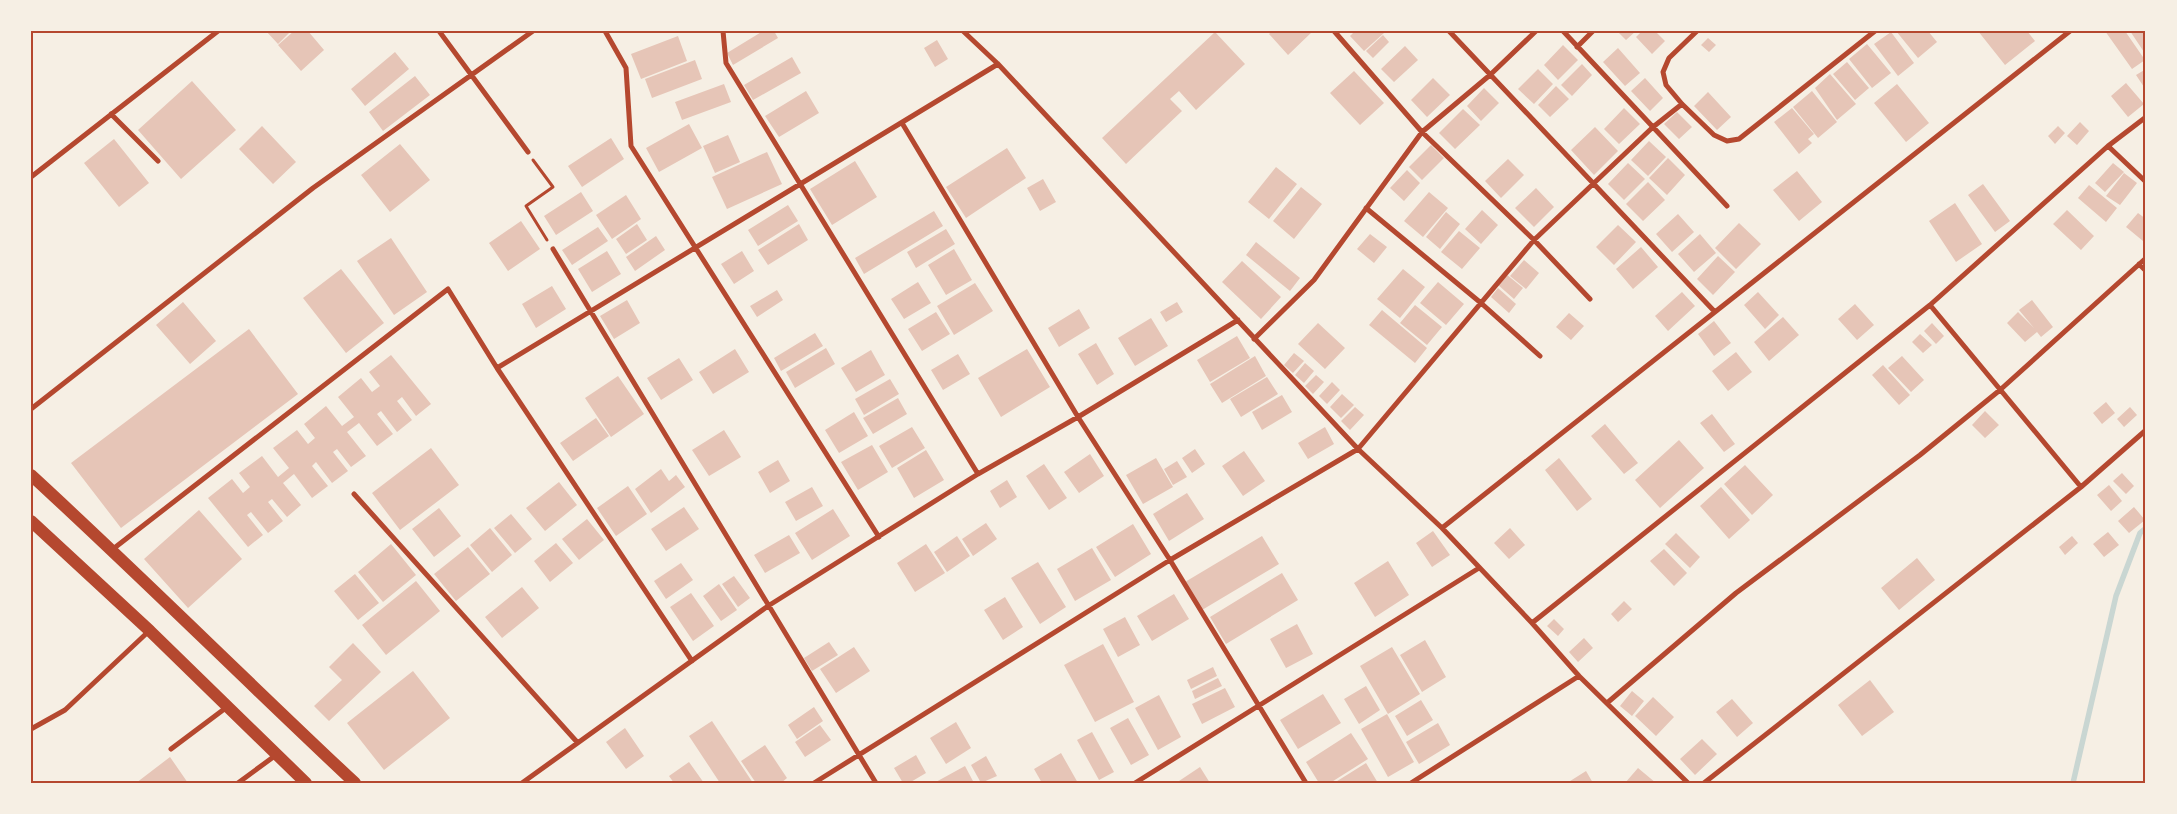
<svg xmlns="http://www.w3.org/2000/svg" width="2177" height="814" viewBox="0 0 2177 814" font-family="Signika,sans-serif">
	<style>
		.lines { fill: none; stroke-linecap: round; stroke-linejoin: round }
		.stream { stroke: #c9d6d2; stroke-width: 5.5 }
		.building { fill: #e6c5b7 }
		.path { stroke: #b5482f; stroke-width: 3 }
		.minor { stroke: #b5482f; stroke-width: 5 }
		.primary { stroke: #b5482f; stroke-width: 12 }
		.neatline { fill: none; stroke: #b5482f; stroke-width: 2 }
	</style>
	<rect width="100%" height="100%" fill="#f6efe4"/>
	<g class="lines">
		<path class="stream" d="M2073,783L2116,596L2140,533L2146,528"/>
	</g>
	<path class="building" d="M266,31H291L278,44Z
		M294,31H308L324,50L301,71L278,45Z
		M763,31H774L778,38L733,65L727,53Z
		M1272,31H1313L1288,55L1269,34Z
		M1355,31H1382L1384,33L1364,51L1350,36Z
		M1617,31H1636L1626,40Z
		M1642,31H1655L1665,41L1652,54L1636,37Z
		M1896,31H1928L1937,42L1918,58Z
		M1978,31H2027L2035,41L2005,65Z
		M2105,31H2125L2145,60L2132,69Z
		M2130,31H2146V55Z
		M1215,32L1245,64L1196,110L1179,91L1170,99L1182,111L1126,164L1102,138Z
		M1891,32L1914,63L1898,76L1874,44Z
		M1383,35L1389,42L1373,58L1366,51Z
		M678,36L687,61L641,79L631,54Z
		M1708,38L1716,45L1709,52L1701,45Z
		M937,40L948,59L935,67L924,48Z
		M1867,44L1891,73L1872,88L1849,59Z
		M1563,45L1578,60L1558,80L1544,65Z
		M1405,46L1418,60L1394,82L1381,69Z
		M1618,48L1640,73L1625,86L1603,62Z
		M395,52L409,69L365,106L351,89Z
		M792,57L801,73L753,100L744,85Z
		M695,60L702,79L652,98L645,79Z
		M1847,62L1869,88L1855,100L1833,74Z
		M1582,64L1592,75L1572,96L1561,85Z
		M1538,69L1553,84L1534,104L1518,89Z
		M2146,69V90L2136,75Z
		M1354,71L1384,103L1360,125L1330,93Z
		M1830,74L1856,104L1837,120L1815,88Z
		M415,76L430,95L383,131L369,112Z
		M1433,78L1450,95L1427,117L1411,100Z
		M1645,78L1663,98L1650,111L1631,91Z
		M192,81L236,130L181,179L138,130Z
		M2126,83L2144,104L2128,117L2111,96Z
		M724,84L731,102L682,120L675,102Z
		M1897,84L1929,123L1906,142L1874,103Z
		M1556,86L1569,99L1550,117L1538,105Z
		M1484,88L1499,103L1481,121L1467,106Z
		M806,91L819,113L779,137L765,116Z
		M1812,91L1837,122L1818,138L1793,107Z
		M1708,92L1731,117L1717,130L1694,106Z
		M1624,108L1640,124L1619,144L1604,129Z
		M1792,108L1814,134L1808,139L1812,143L1799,154L1774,122Z
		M1463,109L1480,125L1455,149L1439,133Z
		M1677,112L1692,127L1679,139L1664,124Z
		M2080,122L2089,131L2077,145L2067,136Z
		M689,124L702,148L659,172L646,148Z
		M262,126L296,162L273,184L239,149Z
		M2058,126L2065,133L2055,144L2048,136Z
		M1595,127L1618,151L1594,175L1571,150Z
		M728,135L740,162L715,173L703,146Z
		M611,138L624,159L582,187L568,166Z
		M114,139L149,183L119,207L84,163Z
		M1649,141L1666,157L1648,176L1631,160Z
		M400,144L430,180L390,212L361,175Z
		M1431,145L1444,158L1422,180L1409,167Z
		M1007,148L1026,178L966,218L946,187Z
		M767,152L782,184L727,209L712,177Z
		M1668,158L1685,175L1667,195L1649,178Z
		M1508,159L1524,175L1501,198L1485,181Z
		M855,161L877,197L832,225L810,189Z
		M1628,163L1645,179L1624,200L1608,184Z
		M2113,163L2124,172L2105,192L2095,183Z
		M1276,167L1297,184L1269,219L1248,202Z
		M1407,170L1420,183L1404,201L1390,188Z
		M1797,171L1822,202L1799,221L1773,190Z
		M2124,173L2137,183L2120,205L2106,196Z
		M1043,179L1056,202L1040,211L1027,188Z
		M1648,182L1665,200L1643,221L1626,204Z
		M1983,184L2010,221L1995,232L1968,195Z
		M2089,185L2117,208L2106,222L2078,198Z
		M1301,187L1322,204L1294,239L1273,221Z
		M1536,188L1554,207L1534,227L1515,208Z
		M581,192L593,211L556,235L544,216Z
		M1429,192L1448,208L1423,237L1404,221Z
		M626,195L641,219L612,239L596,215Z
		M1955,203L1982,244L1956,262L1929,221Z
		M788,205L798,221L758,246L748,230Z
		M1482,210L1498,225L1481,244L1465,229Z
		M2067,210L2094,236L2081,250L2053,224Z
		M934,211L943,226L864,274L855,258Z
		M1446,212L1460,224L1440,249L1426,237Z
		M2138,213L2146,219V238L2143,241L2126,227Z
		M1678,214L1694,232L1672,252L1656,234Z
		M521,221L540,249L508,271L489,243Z
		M1739,223L1761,244L1736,269L1715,248Z
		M637,224L647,240L626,254L616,239Z
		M799,224L808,240L768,265L758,250Z
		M1618,225L1636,242L1614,265L1596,247Z
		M598,227L608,241L572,265L562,250Z
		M946,229L955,244L916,268L907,252Z
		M1459,231L1480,248L1462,269L1441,252Z
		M1370,234L1387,247L1374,263L1357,249Z
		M1700,234L1716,253L1694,272L1678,254Z
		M656,236L665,250L635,271L626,257Z
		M391,238L427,292L394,315L357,261Z
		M1256,242L1300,278L1290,291L1246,255Z
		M1641,247L1658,267L1633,289L1616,269Z
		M954,249L972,280L946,295L928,265Z
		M607,251L621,274L592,292L578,269Z
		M742,251L754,271L734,284L721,264Z
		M1718,256L1735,272L1713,295L1697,279Z
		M1524,260L1539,273L1526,289L1510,276Z
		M1242,261L1281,297L1261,319L1222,282Z
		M341,269L384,323L346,353L303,298Z
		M1403,269L1425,287L1400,318L1377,299Z
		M1506,274L1523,288L1514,299L1497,284Z
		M918,282L931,303L904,319L891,299Z
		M1438,282L1464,304L1446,325L1420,303Z
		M975,283L993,311L954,335L937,306Z
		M552,286L566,309L536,328L522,304Z
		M1498,288L1516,304L1509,313L1491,297Z
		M777,290L783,300L757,317L750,306Z
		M1682,292L1695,306L1668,331L1655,316Z
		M1758,292L1779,315L1765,329L1744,305Z
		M627,300L640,323L614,339L600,316Z
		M2032,300L2053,327L2041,337L2037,332L2025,342L2007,323L2018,312L2034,328L2019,310Z
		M183,302L216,341L190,364L156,325Z
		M1177,302L1183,312L1166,322L1160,312Z
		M1855,304L1874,325L1857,340L1838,319Z
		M1415,305L1442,327L1427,345L1400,323Z
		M1079,309L1090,328L1059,347L1048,328Z
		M1382,310L1427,348L1415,363L1369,325Z
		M936,312L950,334L922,351L908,329Z
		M1569,313L1584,326L1571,340L1556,327Z
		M1783,317L1799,335L1769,361L1754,342Z
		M1151,318L1168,346L1135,366L1118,338Z
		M1714,321L1731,343L1714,356L1698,334Z
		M1318,323L1345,348L1325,369L1298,344Z
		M1932,323L1944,336L1936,344L1924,331Z
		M249,329L298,394L121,528L71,463Z
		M815,333L823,346L781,371L774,358Z
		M1920,334L1932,345L1923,353L1912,342Z
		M1237,336L1250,358L1210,382L1197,360Z
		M1096,343L1114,374L1097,385L1078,354Z
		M826,348L835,364L795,388L786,372Z
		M735,349L749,372L713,394L699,372Z
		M1027,349L1050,387L1001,417L978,378Z
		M871,350L885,375L856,392L841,368Z
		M1736,352L1752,372L1728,391L1712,371Z
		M1294,353L1304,361L1293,373L1284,365Z
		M958,354L970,374L943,390L931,370Z
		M391,355L431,404L416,416L402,397L397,401L412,420L397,432L381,411L377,414L393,434L377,446L359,423L347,432L366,456L351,467L337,449L333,452L348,471L332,483L316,462L312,466L328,486L312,498L294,474L283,483L301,505L287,517L272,499L268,502L283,521L268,533L251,512L247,515L263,535L248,547L208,498L232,479L243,493L250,487L239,473L262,456L278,477L289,468L273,448L297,430L308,444L315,438L304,424L326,406L342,426L354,417L338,397L361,378L372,392L380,386L369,372Z
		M1255,356L1266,376L1222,403L1210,384Z
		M1902,356L1924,380L1911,392L1888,368Z
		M679,358L693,380L661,400L647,378Z
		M1305,363L1314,371L1304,383L1295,375Z
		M1883,365L1910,395L1899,405L1872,375Z
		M1316,375L1324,382L1313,394L1305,386Z
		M618,376L644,414L611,437L585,398Z
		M1267,377L1278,394L1241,417L1230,399Z
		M890,379L899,394L864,415L855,399Z
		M1332,382L1340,390L1327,404L1319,396Z
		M1342,394L1354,405L1341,418L1330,407Z
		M1282,395L1292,412L1262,430L1252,412Z
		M898,398L907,414L873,434L863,418Z
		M2106,402L2115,413L2102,424L2093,413Z
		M1355,407L1364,415L1350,430L1341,421Z
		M2130,407L2137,415L2124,427L2117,419Z
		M1985,411L1999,425L1985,438L1972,425Z
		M854,412L868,436L839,453L825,430Z
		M1712,414L1735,444L1724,452L1700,423Z
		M596,418L609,436L573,461L560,443Z
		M1605,424L1638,463L1624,474L1591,436Z
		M912,427L925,448L892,468L879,446Z
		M1325,427L1334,444L1308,459L1298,443Z
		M724,430L741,457L709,476L692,450Z
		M1679,440L1704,468L1660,508L1635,480Z
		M872,445L888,472L858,490L841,462Z
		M431,448L459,485L400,530L372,493Z
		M1195,449L1205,464L1192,473L1182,458Z
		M926,450L944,480L914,498L897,468Z
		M1244,451L1265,481L1243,496L1222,466Z
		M1090,454L1104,476L1079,493L1064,472Z
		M1156,458L1173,487L1143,504L1126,475Z
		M1559,458L1592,499L1577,511L1545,470Z
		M778,460L790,481L770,493L758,472Z
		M1177,461L1187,477L1173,485L1164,469Z
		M1044,464L1067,498L1049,510L1026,476Z
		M1745,465L1773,495L1752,515L1724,484Z
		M661,469L669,481L676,475L685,487L651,513L635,489Z
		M2122,473L2134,486L2126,494L2113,481Z
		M1007,480L1017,497L1000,508L990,491Z
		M559,482L577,505L545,531L526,508Z
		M2109,485L2122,501L2111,511L2097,495Z
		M628,486L647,514L616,536L597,508Z
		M812,487L823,506L796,521L785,502Z
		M1721,487L1750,520L1729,539L1700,506Z
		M1187,493L1204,519L1169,541L1153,514Z
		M684,507L699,529L666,551L651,529Z
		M2134,507L2145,520L2129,533L2118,521Z
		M439,508L461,536L434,557L412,529Z
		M833,509L850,536L812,560L795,533Z
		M199,510L242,559L188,608L144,559Z
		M511,514L532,539L515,553L494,528Z
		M587,519L604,540L579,560L562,539Z
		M986,523L997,539L973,556L962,539Z
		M1133,524L1151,554L1115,577L1096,547Z
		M490,528L512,555L492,572L470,545Z
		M1510,528L1525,545L1509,559L1494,543Z
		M1433,531L1450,555L1432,567L1416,543Z
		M2108,532L2119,545L2104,557L2093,544Z
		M1676,533L1700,557L1690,568L1665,544Z
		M789,535L800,553L765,573L754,555Z
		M957,536L970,556L947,572L934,552Z
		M1262,536L1279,564L1202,610L1185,582Z
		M2072,536L2078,543L2065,555L2059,547Z
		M556,543L573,563L550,582L534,561Z
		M391,544L416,575L383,602L358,572Z
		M926,544L945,573L915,592L897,563Z
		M468,547L490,574L456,601L434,574Z
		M1092,548L1111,580L1075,601L1057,569Z
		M1664,549L1687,573L1674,586L1650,561Z
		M1917,558L1935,580L1899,610L1881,588Z
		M1388,561L1409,595L1375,617L1354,583Z
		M1038,562L1066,607L1040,624L1011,578Z
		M681,563L693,580L666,599L654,581Z
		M1282,573L1298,600L1226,644L1210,617Z
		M355,574L379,603L358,620L334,591Z
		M734,576L750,598L738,607L722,584Z
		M416,581L440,611L386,655L362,625Z
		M719,584L737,610L721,621L703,596Z
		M522,587L539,608L502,638L485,617Z
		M691,593L714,626L693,641L670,607Z
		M1174,594L1189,619L1152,641L1137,616Z
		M1005,597L1023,627L1003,640L984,610Z
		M1624,601L1632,609L1618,622L1611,614Z
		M1125,617L1140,645L1118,657L1103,629Z
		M1554,619L1564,629L1558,636L1547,626Z
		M1297,624L1313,654L1286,668L1270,639Z
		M1584,638L1593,648L1578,662L1569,652Z
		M1425,640L1446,677L1422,692L1400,655Z
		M829,642L838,655L812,671L804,658Z
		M353,643L381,672L329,721L314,706L342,680L329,667Z
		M1103,644L1134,702L1095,722L1064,665Z
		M854,647L870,671L836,693L820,669Z
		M1392,647L1420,694L1388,714L1360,666Z
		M1213,667L1217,676L1191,689L1187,680Z
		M413,671L450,718L384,770L347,723Z
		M1218,678L1222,686L1195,699L1192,691Z
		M1870,680L1894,712L1862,736L1838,705Z
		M1366,686L1380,710L1359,724L1344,699Z
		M1225,688L1235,707L1202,724L1192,704Z
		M1632,691L1644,701L1632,716L1620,706Z
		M1323,694L1341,723L1298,749L1280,720Z
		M1159,695L1181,737L1158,750L1135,708Z
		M1653,697L1674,717L1656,736L1635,716Z
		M1732,699L1753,723L1737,737L1716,712Z
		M1421,700L1433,720L1407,736L1395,716Z
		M814,707L823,721L797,739L788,725Z
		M1387,714L1414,762L1388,777L1361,729Z
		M1128,718L1149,755L1131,765L1110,728Z
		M712,721L753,783H720L689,736Z
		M956,722L971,748L946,764L930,738Z
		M1438,723L1450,745L1419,764L1406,742Z
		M820,725L831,740L805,757L795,742Z
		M625,728L644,756L626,769L606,742Z
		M1092,732L1114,772L1099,780L1077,740Z
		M1351,733L1368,759L1330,783H1319L1306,762Z
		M1702,739L1717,754L1695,775L1680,759Z
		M765,745L787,778L781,783H756L741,761Z
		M1061,753L1078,783H1042L1034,769Z
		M916,755L926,773L909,783H903L894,768Z
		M986,756L997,776L981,783L971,765Z
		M170,757L188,783H136Z
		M689,762L704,783H674L669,776Z
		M1366,763L1378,783H1334Z
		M965,766L974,783H934Z
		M1200,767L1210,783H1176Z
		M1638,768L1656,783H1625Z
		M1586,771L1593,783H1567Z"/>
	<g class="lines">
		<path class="path" d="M533,160L553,187L526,206L547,240"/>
		<path class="minor" d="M439,31L528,152
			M605,31L626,68L631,146L879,537
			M723,31L726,63L978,474
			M963,31L998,64L1358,449L1442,528L1532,623
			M1334,31L1422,132L1534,240L1590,299
			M1449,31L1715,312
			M1563,31L1727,206
			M1697,31L1669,58L1663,72L1666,85L1682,104L1714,135L1727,141L1739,139L1875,31
			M1577,47L1593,31
			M111,114L158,161
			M902,123L1078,417L1170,560L1306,783
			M2108,146L2146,117
			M31,177L218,31
			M1366,208L1481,303L1540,356
			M553,249L876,783
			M2139,264L2146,271
			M1930,305L2081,487
			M1254,339L1314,280L1422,132L1490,75L1536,31
			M497,368L998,64
			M31,409L313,188L533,31
			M354,494L577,742
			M1442,528L2070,31
			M113,549L448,289L497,368L692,661
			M1579,676L1688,783
			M1607,703L1736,593L1920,455L2000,390L2146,258
			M31,729L65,710L149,631
			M171,749L227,707
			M238,783L276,755
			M522,783L768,606L978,474L1078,417L1238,320
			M814,783L1170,560L1358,449L1534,240L1653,127L1682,104
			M1135,783L1479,568
			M1411,783L1579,676L1532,623L1930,305L2108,146L2146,182
			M1704,783L2081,487L2146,430"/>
		<path class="primary" d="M31,475C141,576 246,681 355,783
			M31,521L150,631L306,783"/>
	</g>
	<rect width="2177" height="814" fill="none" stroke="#f6efe4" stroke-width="65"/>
	<rect x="32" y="32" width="2112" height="750" class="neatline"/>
</svg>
